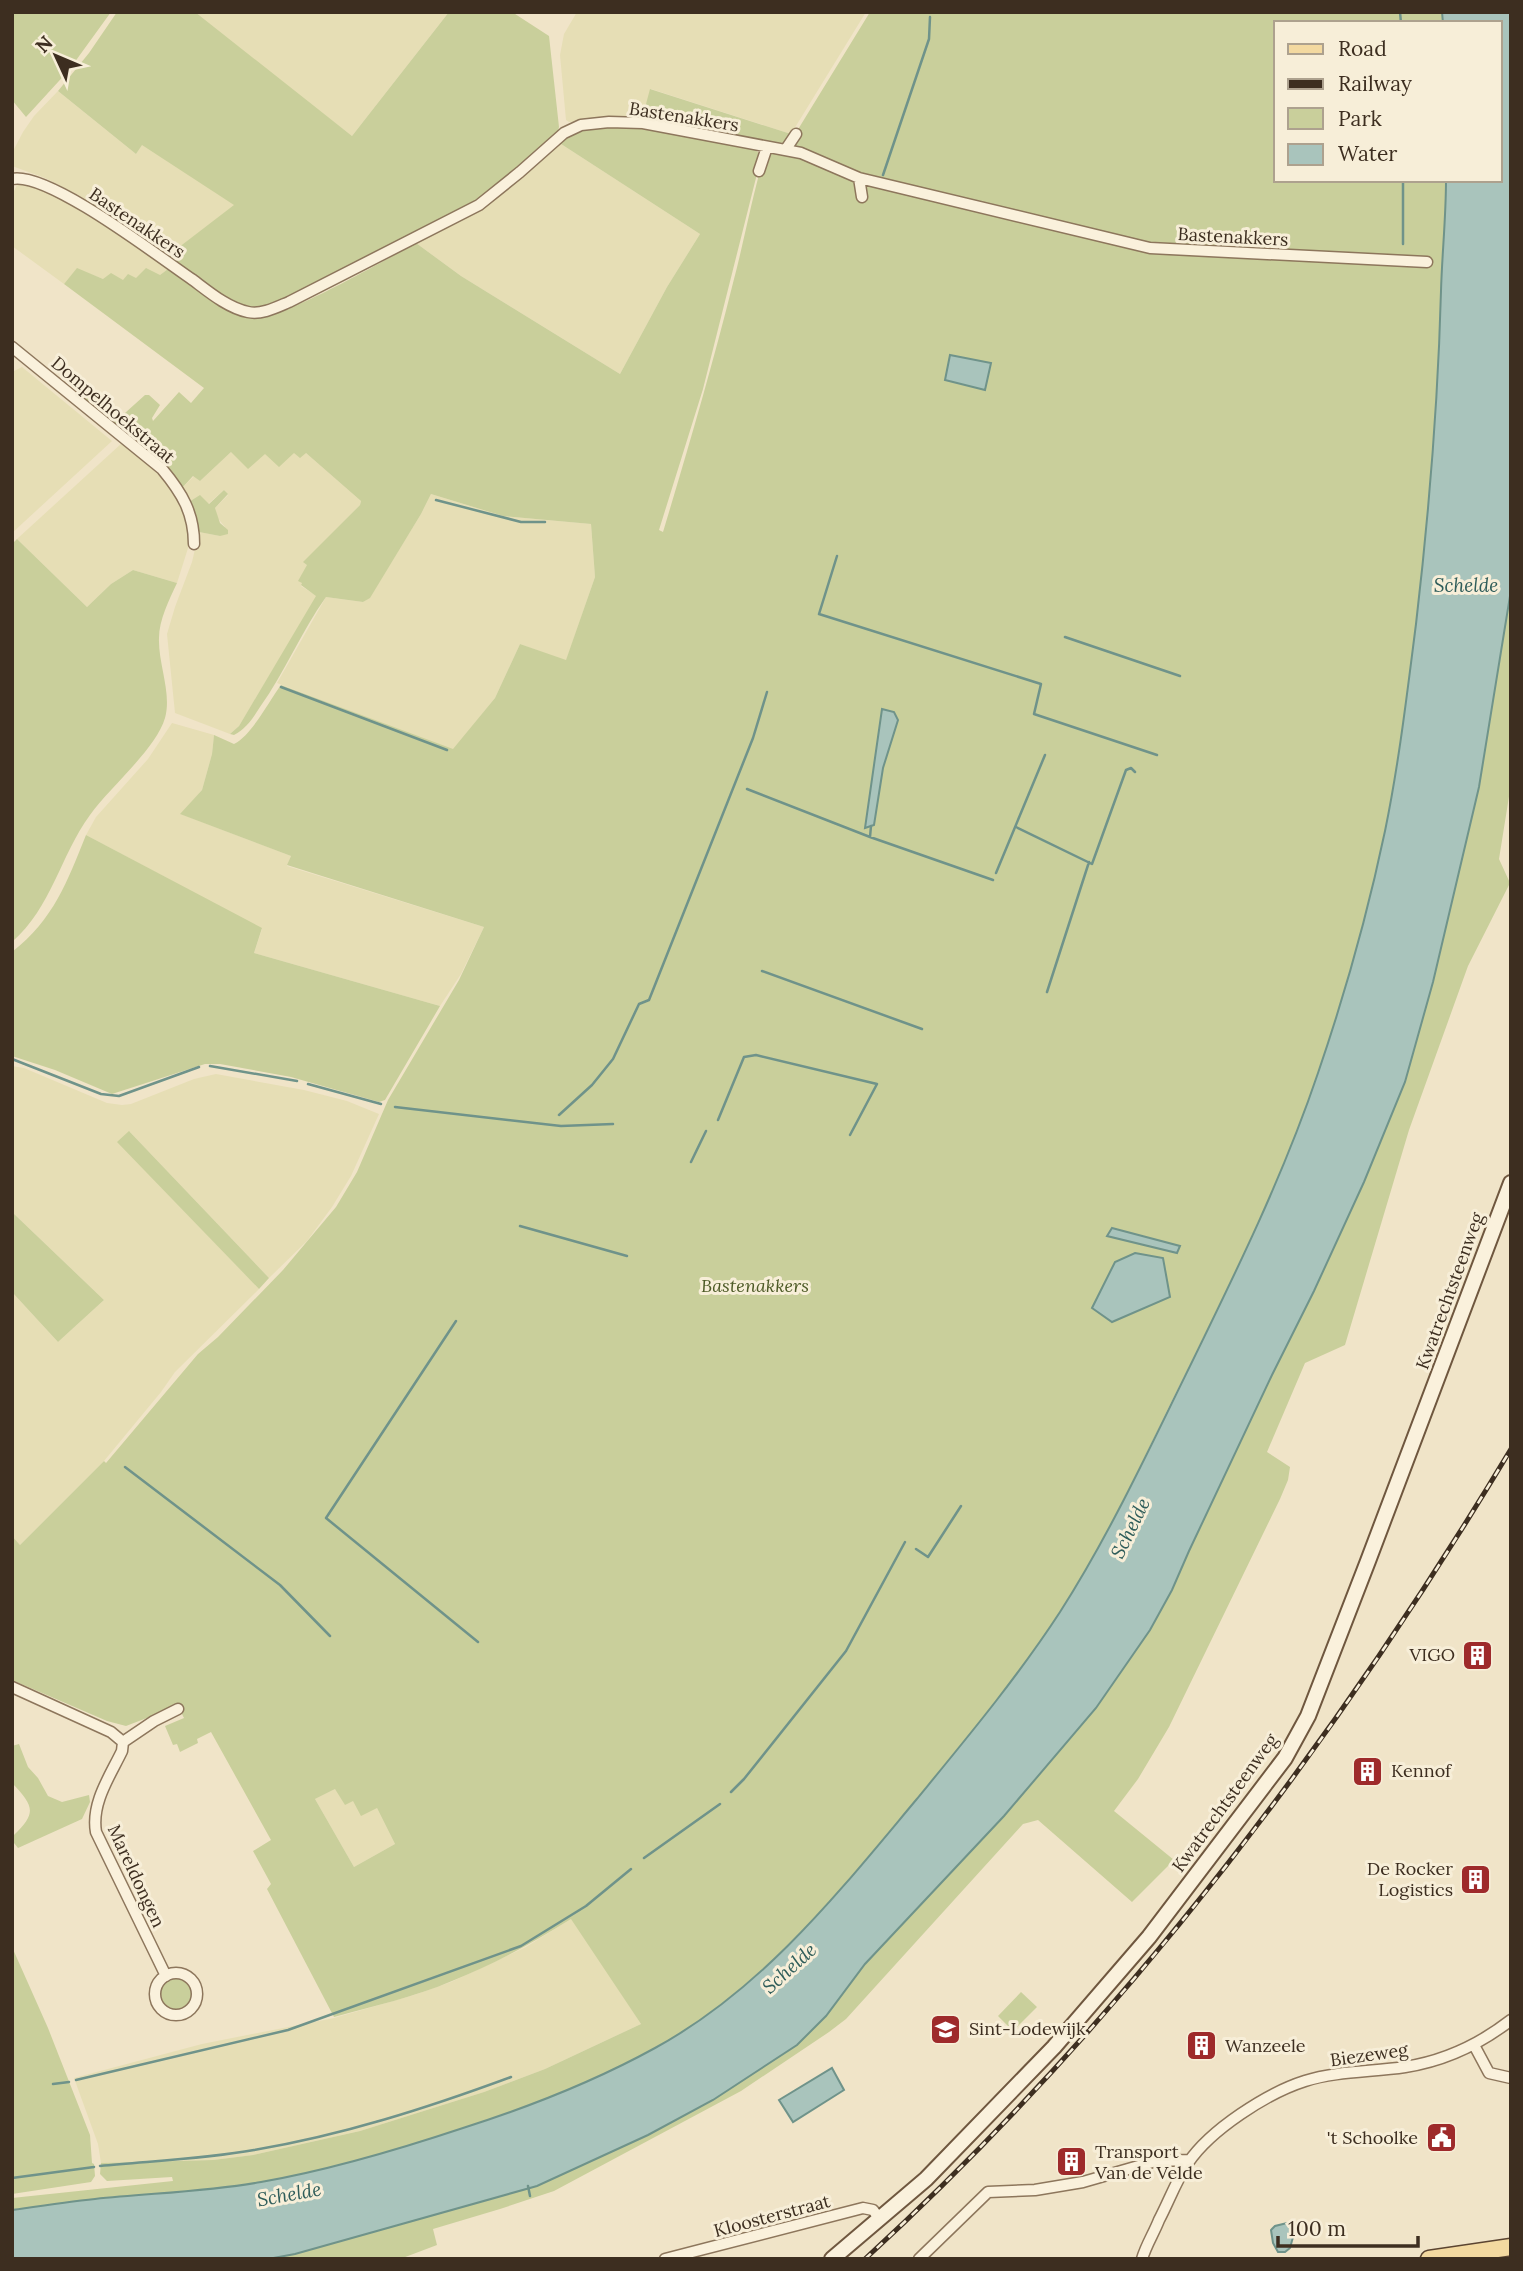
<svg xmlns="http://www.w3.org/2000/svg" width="1523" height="2271" viewBox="0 0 1523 2271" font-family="Lora,serif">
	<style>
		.farmland { fill: #e6deb5 }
		.green { fill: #c9cf9b; fill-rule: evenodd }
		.water { fill: #a9c4bc; stroke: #6f938a; stroke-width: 2 }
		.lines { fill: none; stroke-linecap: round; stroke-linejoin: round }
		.stream { stroke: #6f938a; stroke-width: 2.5 }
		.street-casing { stroke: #8d765c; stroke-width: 13 }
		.secondary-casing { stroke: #6f573f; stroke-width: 18 }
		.primary-casing { stroke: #5b4430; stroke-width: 19 }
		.street { stroke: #faf1dc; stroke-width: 10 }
		.secondary { stroke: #faf1dc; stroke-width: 14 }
		.primary { stroke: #f3d9a0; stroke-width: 16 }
		.rail-casing { stroke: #3d2e20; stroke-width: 5 }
		.rail { stroke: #f7eed8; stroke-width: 2.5; stroke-dasharray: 8; stroke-linecap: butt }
		.labels { text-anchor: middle; stroke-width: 6; stroke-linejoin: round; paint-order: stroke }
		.street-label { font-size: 18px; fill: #3d2e20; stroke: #f7eed8 }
		.park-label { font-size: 18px; font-style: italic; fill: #4d5a26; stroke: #f7eed8 }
		.poi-label { font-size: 18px; fill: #3d2e20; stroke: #f7eed8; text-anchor: start }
		.water-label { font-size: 19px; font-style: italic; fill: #2f5d5a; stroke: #f7eed8 }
	</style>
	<rect width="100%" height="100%" fill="#f0e4c8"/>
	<path class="farmland" d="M191,12H449L352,136Z
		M577,12H866L791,134L651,89L642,119L569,122L566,120L560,55L564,34Z
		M58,91L136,154L142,144L235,205L168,256L107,213L76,194L45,178L12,166V153L23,132L34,116Z
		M558,142L700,234L667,287L620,374L461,276L416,243L466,216Z
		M18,183H30L90,214L168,269L160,275L123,280L103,279L77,269L64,284L12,246V195Z
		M22,367L112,441L12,533V372Z
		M122,443L132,449L172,488L184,508L190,531L189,545L177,583L133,570L111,584L87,607L17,539Z
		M231,452L306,453L361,501L360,505L304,562L308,564L301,586L317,596L239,726L230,734L175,713L167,634L175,607L192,562L199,532L220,536L225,527L216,516L215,508L228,495L224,490L208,504L189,502L182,488L194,476L200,481Z
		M431,494L503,516L591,524L595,577L566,661L520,644L495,698L453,750L277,683L326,597L363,602L370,597L421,514Z
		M172,723L214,735L212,754L202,790L181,814L291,856L287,866L484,927L461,974L440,1006L254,953L262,929L86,835L96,817L148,759Z
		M12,1066L24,1068L107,1103L122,1105L131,1104L194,1079L216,1074L304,1090L347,1101L379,1114L351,1176L332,1207L307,1241L269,1278L130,1132L118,1142L259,1289L175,1372L161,1392L104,1461L20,1545L12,1536V1292L58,1342L104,1300L12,1212Z
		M420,1683L641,2024L545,2069L484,2092L360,2131L253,2155L213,2160L101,2163L98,2144L74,2078L202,2044L334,2018L414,1995L451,1982L526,1947L571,1919Z
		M335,1789L353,1801L377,1808L395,1844L354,1867L315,1799Z"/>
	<path class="green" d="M12,12H111L69,70L26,117L12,100Z
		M117,12H195L352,136L449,12H512L549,36L559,127L558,132L486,196L472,204L283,301C273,305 263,309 252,309C232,308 186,271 167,258L174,251L234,205L142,145L136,154L58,91L89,53Z
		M870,12H1442L1443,23H1276V180H1446C1446,218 1442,254 1441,291C1438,403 1429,513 1416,625C1407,694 1399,763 1385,831C1368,913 1345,994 1318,1073C1282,1178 1233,1279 1183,1378C1144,1457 1108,1538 1060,1612C1017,1678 966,1739 916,1800C839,1892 763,1989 655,2048C595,2081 529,2107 463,2128C397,2150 330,2170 261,2182C211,2191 160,2194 109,2198C77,2201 44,2206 12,2210V2198L173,2181L172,2177L107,2181L100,2174L101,2163L213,2160L253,2155L360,2131L484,2092L545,2069L641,2024L571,1919C533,1943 494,1964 452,1981C415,1997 373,2006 334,2017L267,1889L271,1884L253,1851L271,1840L211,1732L197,1739L198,1743L180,1752L177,1744L173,1745L165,1726L184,1718L178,1706L126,1726L107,1721L12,1680V1536L20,1545L104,1461L106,1463L198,1354L218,1337L283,1270L336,1207L357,1172L388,1100L459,980L484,927L287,865L291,856L180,814L202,790L212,754L214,735L234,744C252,735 269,701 281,685L453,749L495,698L520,644L566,660L595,577L591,524L503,516L431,494L421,514L370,598L363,602L326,597C301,632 285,672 260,707C253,718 246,729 234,735L230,734L239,726L316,596L301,585L302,583L298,581L307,565L303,562L360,505L361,501L306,453L300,458L294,453L279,467L265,454L248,469L231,452L200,481L193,476L182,488C149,454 118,427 80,399L87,392L118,414L125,413L145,395H149L160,405L152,418L153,421L179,392L191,403L204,388L64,284L77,268L103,279L111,273L123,280L128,274L136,278L146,268L160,275L168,269C189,282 229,312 251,317C276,324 388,258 416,243L461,276L620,374L667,287L700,234L558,142C595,107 708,139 754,149L760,154L761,158L703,389L659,530L663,532C688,449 712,367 733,283C745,238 753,191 767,147L786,149ZM335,1789L345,1805L353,1801L361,1816L377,1808L395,1844L354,1867L315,1799Z
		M650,89L791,134L786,142L773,144L744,136C729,140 709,130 694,127C677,123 659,122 642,119Z
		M224,490L228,494L215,508L220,523L228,530V534L220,536L199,532L189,502L200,495L209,504Z
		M17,539L87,607L111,584L133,570L177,583C169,600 159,620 159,638C158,664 172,693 165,718C156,749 110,787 90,815C60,856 52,907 12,942V544Z
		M1511,590V784L1499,859L1510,883L1468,966L1409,1130L1345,1345L1305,1363L1267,1452L1290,1467L1288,1480L1280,1499L1169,1727L1138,1779L1114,1811L1174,1860L1132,1902L1038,1820L1023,1824L846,2019L829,2032L741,2091L554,2191L500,2209L433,2229L437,2245L400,2259H268L295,2254L537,2186L648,2135L713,2100L797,2045L826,2016L865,1964L1004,1816L1150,1630L1172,1590L1189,1551L1272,1375L1314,1291L1364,1182L1405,1082L1433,982L1479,787Z
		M86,835L262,928L254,953L440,1006L385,1100L379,1102L291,1077L220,1064H205L112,1094L55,1070L12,1056V952C54,919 67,882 86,835Z
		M129,1131L269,1278L259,1289L117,1142Z
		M12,1212L104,1300L58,1342L12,1292Z
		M19,1744L28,1767L38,1778L48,1796L62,1802L89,1795L90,1802L82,1819L18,1848L14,1843V1835C37,1813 34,1806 12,1783V1746Z
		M12,1947L48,2028L90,2135L92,2163L94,2164L95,2176L91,2182L12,2194Z
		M159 1994a17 17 0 1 1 34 0a17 17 0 1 1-34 0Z
		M1021,1992L1037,2007L1013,2031L998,2016Z"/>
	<path class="water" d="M1442,12H1511V590L1479,787L1433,982L1405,1082L1364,1182L1314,1291L1272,1375L1189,1551L1172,1590L1150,1630L1096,1708L1004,1816L865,1964L826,2016L797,2045L713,2100L648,2135L537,2186L295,2254L268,2259H12V2210C40,2206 67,2202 95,2199C150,2193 206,2192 261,2182C330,2170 397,2150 463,2128C529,2107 595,2081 655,2048C763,1989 839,1892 916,1800C966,1739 1017,1678 1060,1612C1110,1534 1149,1449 1190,1366C1237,1270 1284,1174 1318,1073C1345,994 1368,912 1385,831C1399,763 1407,694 1416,624C1429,513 1438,403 1441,291C1442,254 1446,218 1446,180H1500V23H1443Z
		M950,355L991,363L985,390L945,380Z
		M882,709L894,712L898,720L883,768L874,825L865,828Z
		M1112,1228L1180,1246L1177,1253L1107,1236Z
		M1135,1253L1163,1258L1170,1297L1112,1322L1092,1308L1115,1262Z
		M832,2068L844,2090L793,2122L779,2100Z
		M1287,2223L1291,2224L1295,2230L1290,2248L1285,2252H1278L1273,2243L1271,2230L1275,2226Z"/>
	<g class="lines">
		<path class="stream" d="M1400,12L1401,23
			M883,175L929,39L930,17
			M1403,180V244
			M436,500L521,522H545
			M837,556L819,614L1041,684L1034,714L1157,755
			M1065,637L1180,676
			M281,687L447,750
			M747,789L870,837L993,880
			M1016,827L1092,864L1126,770L1131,768L1135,772
			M870,837L871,826
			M996,873L1045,755
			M762,971L922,1029
			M1047,992L1089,862
			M12,1059L101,1094L119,1096L199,1067
			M210,1066L297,1081
			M308,1084L381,1104
			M395,1107L561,1126L613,1124
			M559,1115L592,1085L613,1059L639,1004L649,1000L753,738L767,692
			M718,1120L744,1057L756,1055L877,1084L850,1135
			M691,1162L706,1131
			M520,1226L627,1256
			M456,1321L326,1518L478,1642
			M125,1467L280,1585L330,1636
			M916,1549L928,1557L961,1506
			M731,1792L744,1779L846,1651L905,1542
			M644,1858L720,1804
			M76,2080L288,2030L521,1946L586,1906L631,1869
			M53,2084L69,2082
			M100,2166C151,2161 204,2159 254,2150C343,2135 427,2108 511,2077
			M12,2178L94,2167
			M528,2186L530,2196"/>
		<defs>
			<path id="street" d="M786,149L796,134
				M759,171L767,147
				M859,178L862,197
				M12,179C48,171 159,257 193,280C209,292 228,308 248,312C262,315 277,307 289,302L479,205L520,172L564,133L581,125L609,122L643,123L801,153L859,178L1150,248L1427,262
				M12,347L162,469C182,493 194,513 194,544
				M12,1687L111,1732L123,1742L122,1751C110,1776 91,1803 96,1832L166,1976
				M123,1742L154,1721L178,1709
				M155 1994a21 21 0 1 1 42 0a21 21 0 1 1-42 0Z
				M1474,2045L1489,2073L1511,2078
				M665,2259L863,2208L873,2210L879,2218
				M919,2259L988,2192L1035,2190L1083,2182L1156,2161L1190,2160
				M1142,2259C1146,2245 1154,2233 1159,2220C1169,2201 1176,2181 1188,2163C1210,2130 1267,2093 1305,2081C1336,2071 1372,2072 1405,2067C1444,2061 1480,2044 1511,2020"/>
			<path id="secondary" d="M832,2259L926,2179L1054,2047L1149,1937L1285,1758L1308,1716L1368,1561L1511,1183"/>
			<path id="primary" d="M1429,2259L1511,2247"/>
		</defs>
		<use href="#street" class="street-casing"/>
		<use href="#secondary" class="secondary-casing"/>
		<use href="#primary" class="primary-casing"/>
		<use href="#street" class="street"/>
		<use href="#secondary" class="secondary"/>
		<use href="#primary" class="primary"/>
		<defs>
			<path id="rail" d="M865,2259C1121,2024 1332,1747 1511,1449"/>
		</defs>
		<use href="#rail" class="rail-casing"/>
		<use href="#rail" class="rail"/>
	</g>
	<defs>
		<symbol id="building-square" viewBox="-11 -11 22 22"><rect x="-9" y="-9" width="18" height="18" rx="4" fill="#9e2a2b" stroke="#f7eed8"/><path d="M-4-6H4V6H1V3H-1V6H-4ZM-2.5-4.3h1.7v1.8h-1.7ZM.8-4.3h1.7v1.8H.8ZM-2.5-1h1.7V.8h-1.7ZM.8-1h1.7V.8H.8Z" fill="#fff"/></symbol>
		<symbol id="school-square" viewBox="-11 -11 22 22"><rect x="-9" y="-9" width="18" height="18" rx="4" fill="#9e2a2b" stroke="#f7eed8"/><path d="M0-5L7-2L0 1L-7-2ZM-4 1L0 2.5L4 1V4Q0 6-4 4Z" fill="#fff"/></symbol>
		<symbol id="civic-square" viewBox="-11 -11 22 22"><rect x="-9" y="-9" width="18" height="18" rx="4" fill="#9e2a2b" stroke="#f7eed8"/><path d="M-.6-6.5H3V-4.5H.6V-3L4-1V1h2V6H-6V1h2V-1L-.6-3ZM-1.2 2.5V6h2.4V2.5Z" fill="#fff"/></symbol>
	</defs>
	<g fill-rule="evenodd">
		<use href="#building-square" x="1460" y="1638" width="35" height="35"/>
		<use href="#building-square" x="1350" y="1754" width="35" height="35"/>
		<use href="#building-square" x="1458" y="1862" width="35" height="35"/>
		<use href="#school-square" x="928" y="2012" width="35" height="35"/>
		<use href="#building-square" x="1184" y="2028" width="35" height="35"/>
		<use href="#civic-square" x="1424" y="2120" width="35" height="35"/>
		<use href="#building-square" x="1054" y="2144" width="35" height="35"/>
	</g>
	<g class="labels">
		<g class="street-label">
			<text transform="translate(684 117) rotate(9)" y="6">Bastenakkers</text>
			<text transform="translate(137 223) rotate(34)" y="6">Bastenakkers</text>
			<text transform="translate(1233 237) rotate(3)" y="6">Bastenakkers</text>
			<text transform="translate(113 410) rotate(40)" y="6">Dompelhoekstraat</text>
			<text transform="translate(1450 1291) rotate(-70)" y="6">Kwatrechtsteenweg</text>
			<text transform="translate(1225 1803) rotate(-54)" y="6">Kwatrechtsteenweg</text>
			<text transform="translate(136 1876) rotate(65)" y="6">Mareldongen</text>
			<text transform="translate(1369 2055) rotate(-8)" y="6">Biezeweg</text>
			<text transform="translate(772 2216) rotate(-15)" y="6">Kloosterstraat</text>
		</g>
		<g class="park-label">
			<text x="755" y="1292">Bastenakkers</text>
		</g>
		<g class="poi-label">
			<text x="1455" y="1661" text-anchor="end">VIGO</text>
			<text x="1391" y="1777">Kennof</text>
			<text x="1453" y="1875" text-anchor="end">De Rocker<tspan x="1453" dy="21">Logistics</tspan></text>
			<text x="969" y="2035">Sint-Lodewijk</text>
			<text x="1225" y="2052">Wanzeele</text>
			<text x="1418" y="2144" text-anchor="end">'t Schoolke</text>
			<text x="1095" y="2158">Transport<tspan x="1095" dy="21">Van de Velde</tspan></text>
		</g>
		<g class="water-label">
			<text x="1466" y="592">Schelde</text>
			<text transform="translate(1130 1528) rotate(-64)" y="7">Schelde</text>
			<text transform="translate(789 1968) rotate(-42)" y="7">Schelde</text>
			<text transform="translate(289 2194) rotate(-10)" y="7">Schelde</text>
		</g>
	</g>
	<rect width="1523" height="2271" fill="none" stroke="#3d2e20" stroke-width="28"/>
	<rect x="1274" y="21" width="228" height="161" fill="#f7eed8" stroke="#ada18e" stroke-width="2"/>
	<rect x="1288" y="44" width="35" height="10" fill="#f3d9a0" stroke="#ada18e" stroke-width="2"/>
	<text x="1338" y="56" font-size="21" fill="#3d2e20">Road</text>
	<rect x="1288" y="79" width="35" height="10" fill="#3d2e20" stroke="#ada18e" stroke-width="2"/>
	<text x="1338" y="91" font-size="21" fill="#3d2e20">Railway</text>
	<rect x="1288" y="108" width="35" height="21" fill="#c9cf9b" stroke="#ada18e" stroke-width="2"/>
	<text x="1338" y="126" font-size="21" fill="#3d2e20">Park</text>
	<rect x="1288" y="144" width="35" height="21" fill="#a9c4bc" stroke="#ada18e" stroke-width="2"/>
	<text x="1338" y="161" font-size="21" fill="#3d2e20">Water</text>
	<g transform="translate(56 56) rotate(314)" stroke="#f7eed8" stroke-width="5" paint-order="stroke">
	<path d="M0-5L12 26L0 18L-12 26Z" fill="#3d2e20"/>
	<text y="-10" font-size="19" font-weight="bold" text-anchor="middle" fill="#3d2e20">N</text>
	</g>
	<path d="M1278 2236v10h140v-10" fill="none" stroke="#3d2e20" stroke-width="3.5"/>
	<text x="1288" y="2236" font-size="21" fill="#3d2e20" stroke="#f7eed8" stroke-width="5" paint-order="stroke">100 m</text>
</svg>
